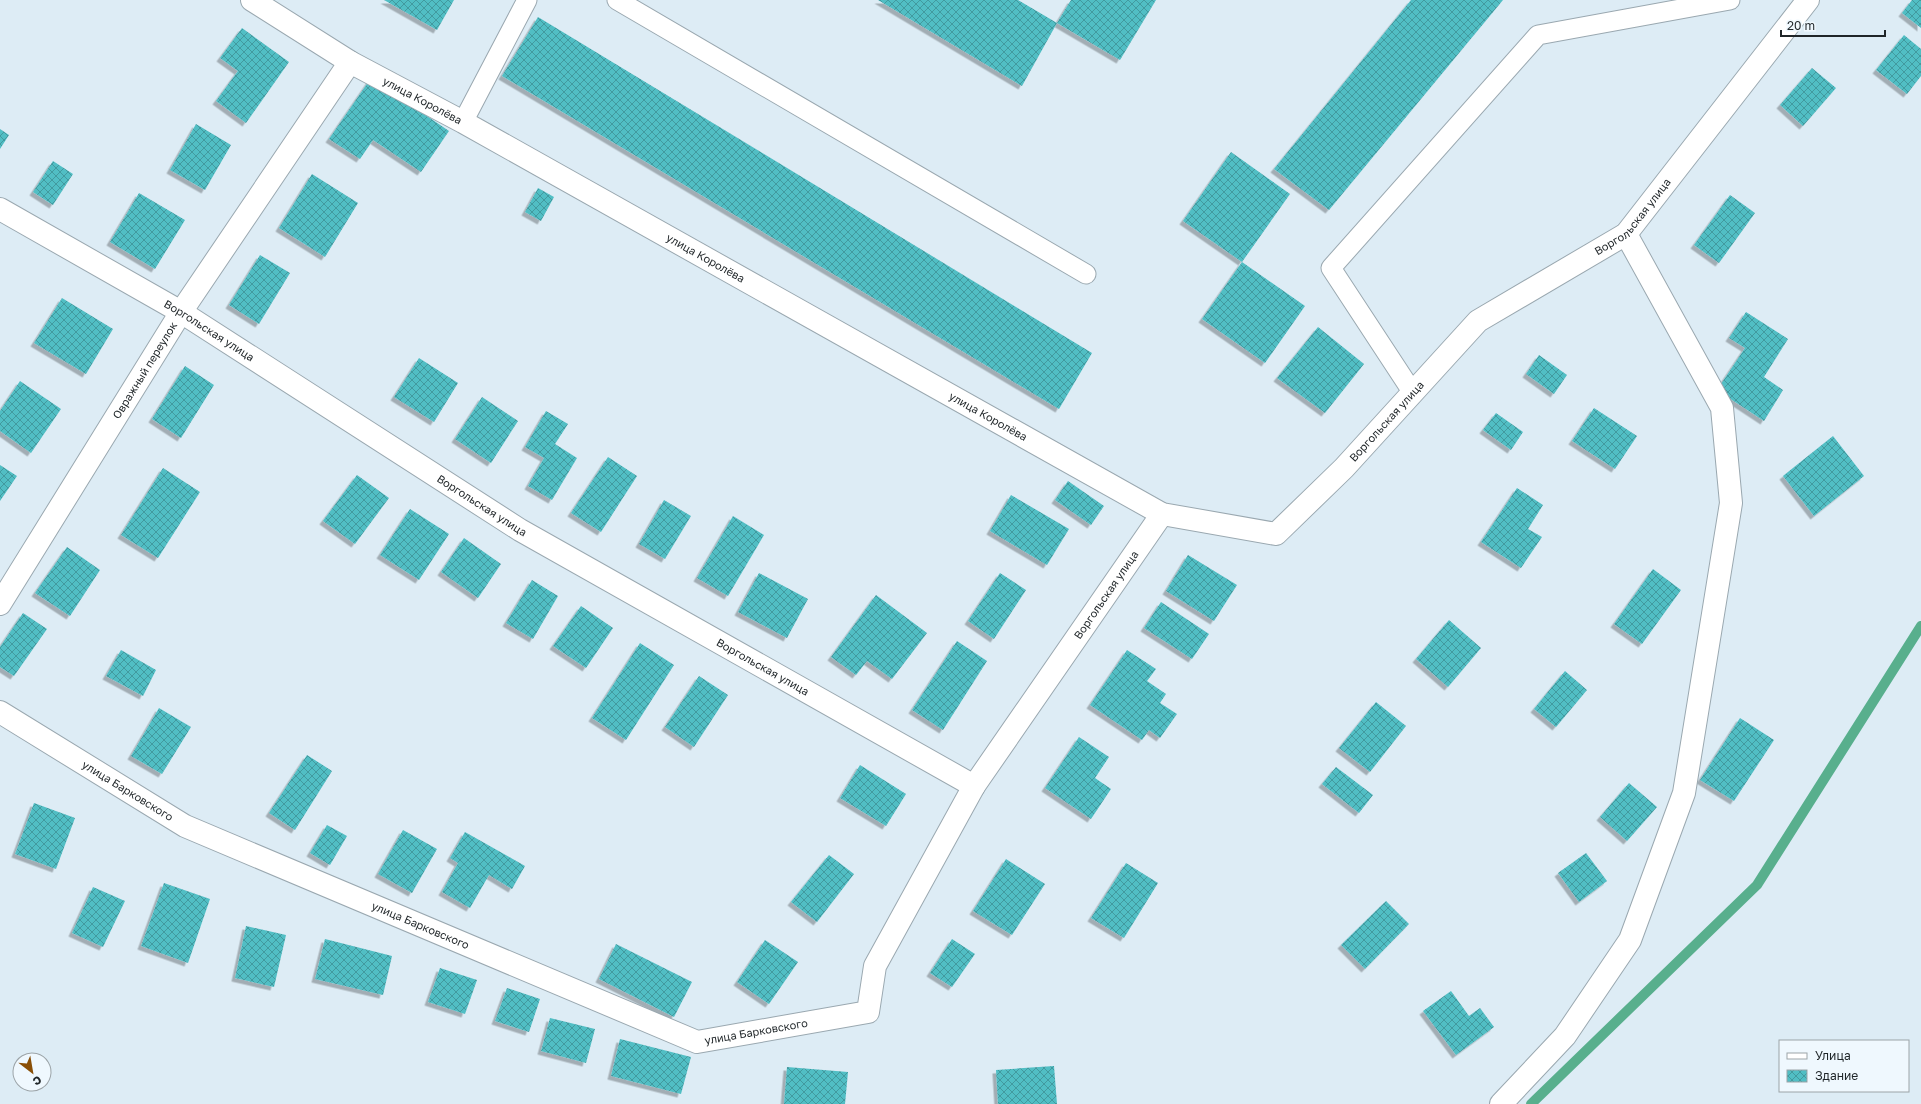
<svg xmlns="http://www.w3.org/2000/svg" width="1921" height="1104" viewBox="0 0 1921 1104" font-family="'Golos Text',sans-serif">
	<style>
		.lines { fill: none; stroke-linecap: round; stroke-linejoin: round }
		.stream { stroke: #58af8d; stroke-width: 10 }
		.building { fill: url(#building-cross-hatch); filter: url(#shadow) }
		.lane-casing { stroke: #9aa8b0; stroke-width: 21 }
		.street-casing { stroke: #9aa8b0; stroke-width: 24 }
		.lane { stroke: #fff; stroke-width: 19 }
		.street { stroke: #fff; stroke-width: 22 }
		.labels { text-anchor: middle; stroke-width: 3; stroke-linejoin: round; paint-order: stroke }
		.street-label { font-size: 11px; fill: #1f2528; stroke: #eff8fe }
	</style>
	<defs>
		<pattern id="building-cross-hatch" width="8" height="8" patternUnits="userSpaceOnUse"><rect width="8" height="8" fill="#51bec4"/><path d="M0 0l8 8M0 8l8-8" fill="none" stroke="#439a9f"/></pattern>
		<filter id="shadow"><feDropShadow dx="-3.5" dy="3.5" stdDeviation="0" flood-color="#0004"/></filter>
	</defs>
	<rect width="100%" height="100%" fill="#ddecf5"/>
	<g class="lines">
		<path class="stream" d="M1531,1104L1757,885L1921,626"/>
	</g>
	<path class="building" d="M384,0H454L437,30Z
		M878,0H1018L1057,23L1022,86Z
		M1071,0H1156L1120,60L1057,23Z
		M1411,0H1503L1329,210L1274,169Z
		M1912,0H1921V28L1902,13Z
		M538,17L1092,353L1059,409L502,76Z
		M242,28L289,62L246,123L216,101L238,71L220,58Z
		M1904,35L1921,49V76L1907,94L1876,70Z
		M1812,68L1836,88L1803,126L1780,105Z
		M371,78L449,131L421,172L373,140L360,159L329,139Z
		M196,124L231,145L205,190L170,170Z
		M0,129L9,135L0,149Z
		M1231,152L1290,194L1242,262L1183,221Z
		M53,161L73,174L53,205L33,192Z
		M312,174L358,203L325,257L279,228Z
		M538,188L554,197L541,221L525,212Z
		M139,193L185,220L155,269L110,242Z
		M1730,195L1755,213L1719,263L1694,245Z
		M260,255L290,273L259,324L229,305Z
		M1242,262L1305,306L1265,363L1202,319Z
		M62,298L113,329L86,374L34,343Z
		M1746,312L1788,339L1764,377L1783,390L1764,421L1717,390L1745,348L1729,338Z
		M1318,327L1364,364L1325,413L1277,378Z
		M1539,355L1567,375L1554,394L1526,374Z
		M419,358L458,383L434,422L394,397Z
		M185,366L214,385L181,438L152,419Z
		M20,381L61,409L31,453L0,431V411Z
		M482,397L518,421L491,463L455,439Z
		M1594,408L1637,436L1615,469L1572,441Z
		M546,411L568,424L555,444L577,458L552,500L528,486L544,458L525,447Z
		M1496,413L1523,432L1511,450L1483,430Z
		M1833,436L1864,476L1814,516L1783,476Z
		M608,457L637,476L601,532L571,513Z
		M0,465L17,476L0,501Z
		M163,468L200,492L158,558L121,535Z
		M357,475L389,498L355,544L323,521Z
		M1068,481L1104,506L1091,525L1055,500Z
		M1517,488L1543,505L1528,529L1542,537L1521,568L1481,542Z
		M1011,495L1069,529L1047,565L990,531Z
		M664,500L691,516L665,559L639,544Z
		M410,509L449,534L419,580L380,555Z
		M733,516L764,535L728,596L697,578Z
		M464,538L501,564L478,598L441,572Z
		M67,547L100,570L70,616L35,593Z
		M1188,555L1237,585L1214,621L1166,591Z
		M1653,569L1681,590L1642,644L1614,624Z
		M759,573L808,599L787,638L738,612Z
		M1000,573L1026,590L994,639L968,621Z
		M532,580L558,596L533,639L506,623Z
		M876,595L927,633L892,679L867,661L856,675L831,657Z
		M1161,602L1209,634L1192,659L1144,628Z
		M581,606L613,628L586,668L553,646Z
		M23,613L47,629L14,676L0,667V647Z
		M1449,620L1481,648L1448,687L1416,659Z
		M957,641L987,661L943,730L912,710Z
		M640,643L674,665L626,740L592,718Z
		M121,650L156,670L143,696L106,676Z
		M1127,650L1156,669L1147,681L1166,694L1160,703L1177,714L1160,738L1149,730L1142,740L1090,705Z
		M1565,671L1587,690L1556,727L1534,709Z
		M699,676L728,695L694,747L665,727Z
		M1376,702L1406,726L1370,772L1339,748Z
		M159,708L191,727L162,774L131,756Z
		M1740,718L1774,740L1734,801L1700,780Z
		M1079,737L1109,757L1095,778L1111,789L1091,819L1045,788Z
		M307,755L332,771L295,830L269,813Z
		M860,765L906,794L886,826L840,798Z
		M1336,767L1373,795L1359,813L1322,784Z
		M1629,783L1657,807L1627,841L1600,817Z
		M34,803L75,818L56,869L15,854Z
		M327,825L347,836L330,865L310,853Z
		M403,830L437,849L412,893L378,874Z
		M465,832L525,866L512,889L489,875L470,908L442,892L458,863L450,858Z
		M1586,853L1607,881L1579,902L1558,873Z
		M829,855L854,874L817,922L791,902Z
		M1006,859L1045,884L1012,935L973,911Z
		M1126,863L1158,883L1124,938L1091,918Z
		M164,883L210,899L188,963L141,946Z
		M93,887L125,901L103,947L72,933Z
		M1386,901L1409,924L1365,969L1341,945Z
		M246,926L286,935L274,987L235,978Z
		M325,939L392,956L383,995L315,979Z
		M952,939L975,954L952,987L930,973Z
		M765,940L798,962L769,1004L737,982Z
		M616,944L692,982L674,1017L599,979Z
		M440,968L477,980L465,1014L428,1002Z
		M507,988L540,999L529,1032L495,1021Z
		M1451,991L1469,1016L1480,1008L1494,1027L1456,1055L1423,1011Z
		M550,1018L595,1029L586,1063L541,1051Z
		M620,1039L691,1057L681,1094L611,1076Z
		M1054,1066L1057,1104H998L996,1070Z
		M787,1067L848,1072L845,1104H784Z"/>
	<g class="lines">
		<defs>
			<path id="lane" d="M617,0L1086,274
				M463,122L527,0
				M1413,393L1331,268L1538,35L1730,0"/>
			<g id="street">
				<path id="s1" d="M252,0L350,62L463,122L1162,514L1276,534L1344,468L1478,321L1626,234L1808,0"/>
				<path id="s2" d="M0,209L181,312L520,530L974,786"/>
				<path id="s3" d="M0,604L181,312L350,62"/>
				<path id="s4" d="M0,712L185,826L697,1042L868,1012L875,966L974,786L1162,514"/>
				<path d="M1501,1104L1565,1036L1630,940L1684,793L1731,503L1722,408L1626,234"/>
			</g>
		</defs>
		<use href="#lane" class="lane-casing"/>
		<use href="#street" class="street-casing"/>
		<use href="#lane" class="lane"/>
		<use href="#street" class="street"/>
	</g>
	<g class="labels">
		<g class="street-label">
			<text dy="4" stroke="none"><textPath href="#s1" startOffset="198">улица Королёва</textPath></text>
			<text dy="4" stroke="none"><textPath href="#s1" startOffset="1643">Воргольская улица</textPath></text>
			<text dy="4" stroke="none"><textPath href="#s1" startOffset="522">улица Королёва</textPath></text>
			<text dy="4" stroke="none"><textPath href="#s2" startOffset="242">Воргольская улица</textPath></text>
			<text dy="4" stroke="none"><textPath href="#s3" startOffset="275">Овражный переулок</textPath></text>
			<text dy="4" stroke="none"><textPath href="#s1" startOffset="846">улица Королёва</textPath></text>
			<text dy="4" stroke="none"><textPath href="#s1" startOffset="1319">Воргольская улица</textPath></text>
			<text dy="4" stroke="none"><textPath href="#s2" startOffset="566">Воргольская улица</textPath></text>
			<text dy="4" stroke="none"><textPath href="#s4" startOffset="1431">Воргольская улица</textPath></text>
			<text dy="4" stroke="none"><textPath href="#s2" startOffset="890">Воргольская улица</textPath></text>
			<text dy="4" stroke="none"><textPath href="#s4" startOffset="150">улица Барковского</textPath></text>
			<text dy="4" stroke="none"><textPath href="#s4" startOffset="473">улица Барковского</textPath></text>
			<text dy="4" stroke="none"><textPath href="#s4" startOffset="833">улица Барковского</textPath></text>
		</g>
	</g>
	<rect x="1779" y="1040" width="130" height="52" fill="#eff8fe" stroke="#9ca4a8"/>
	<rect x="1787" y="1053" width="20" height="6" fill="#ffffff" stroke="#9ca4a8"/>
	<text x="1815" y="1060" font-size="12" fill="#1f2528">Улица</text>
	<rect x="1787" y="1070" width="20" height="12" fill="url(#building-cross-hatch)" stroke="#9ca4a8"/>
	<text x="1815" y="1080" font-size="12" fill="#1f2528">Здание</text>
	<g transform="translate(32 1072) rotate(149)"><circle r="19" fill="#eff8fe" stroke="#9ca4a8"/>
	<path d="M0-3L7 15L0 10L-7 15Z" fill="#894f07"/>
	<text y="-6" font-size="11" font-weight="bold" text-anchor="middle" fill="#1f2528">С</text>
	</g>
	<path d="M1781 30v6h104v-6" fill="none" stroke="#1f2528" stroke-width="2"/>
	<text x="1787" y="30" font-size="12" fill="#1f2528" stroke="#eff8fe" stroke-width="3" paint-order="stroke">20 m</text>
</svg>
